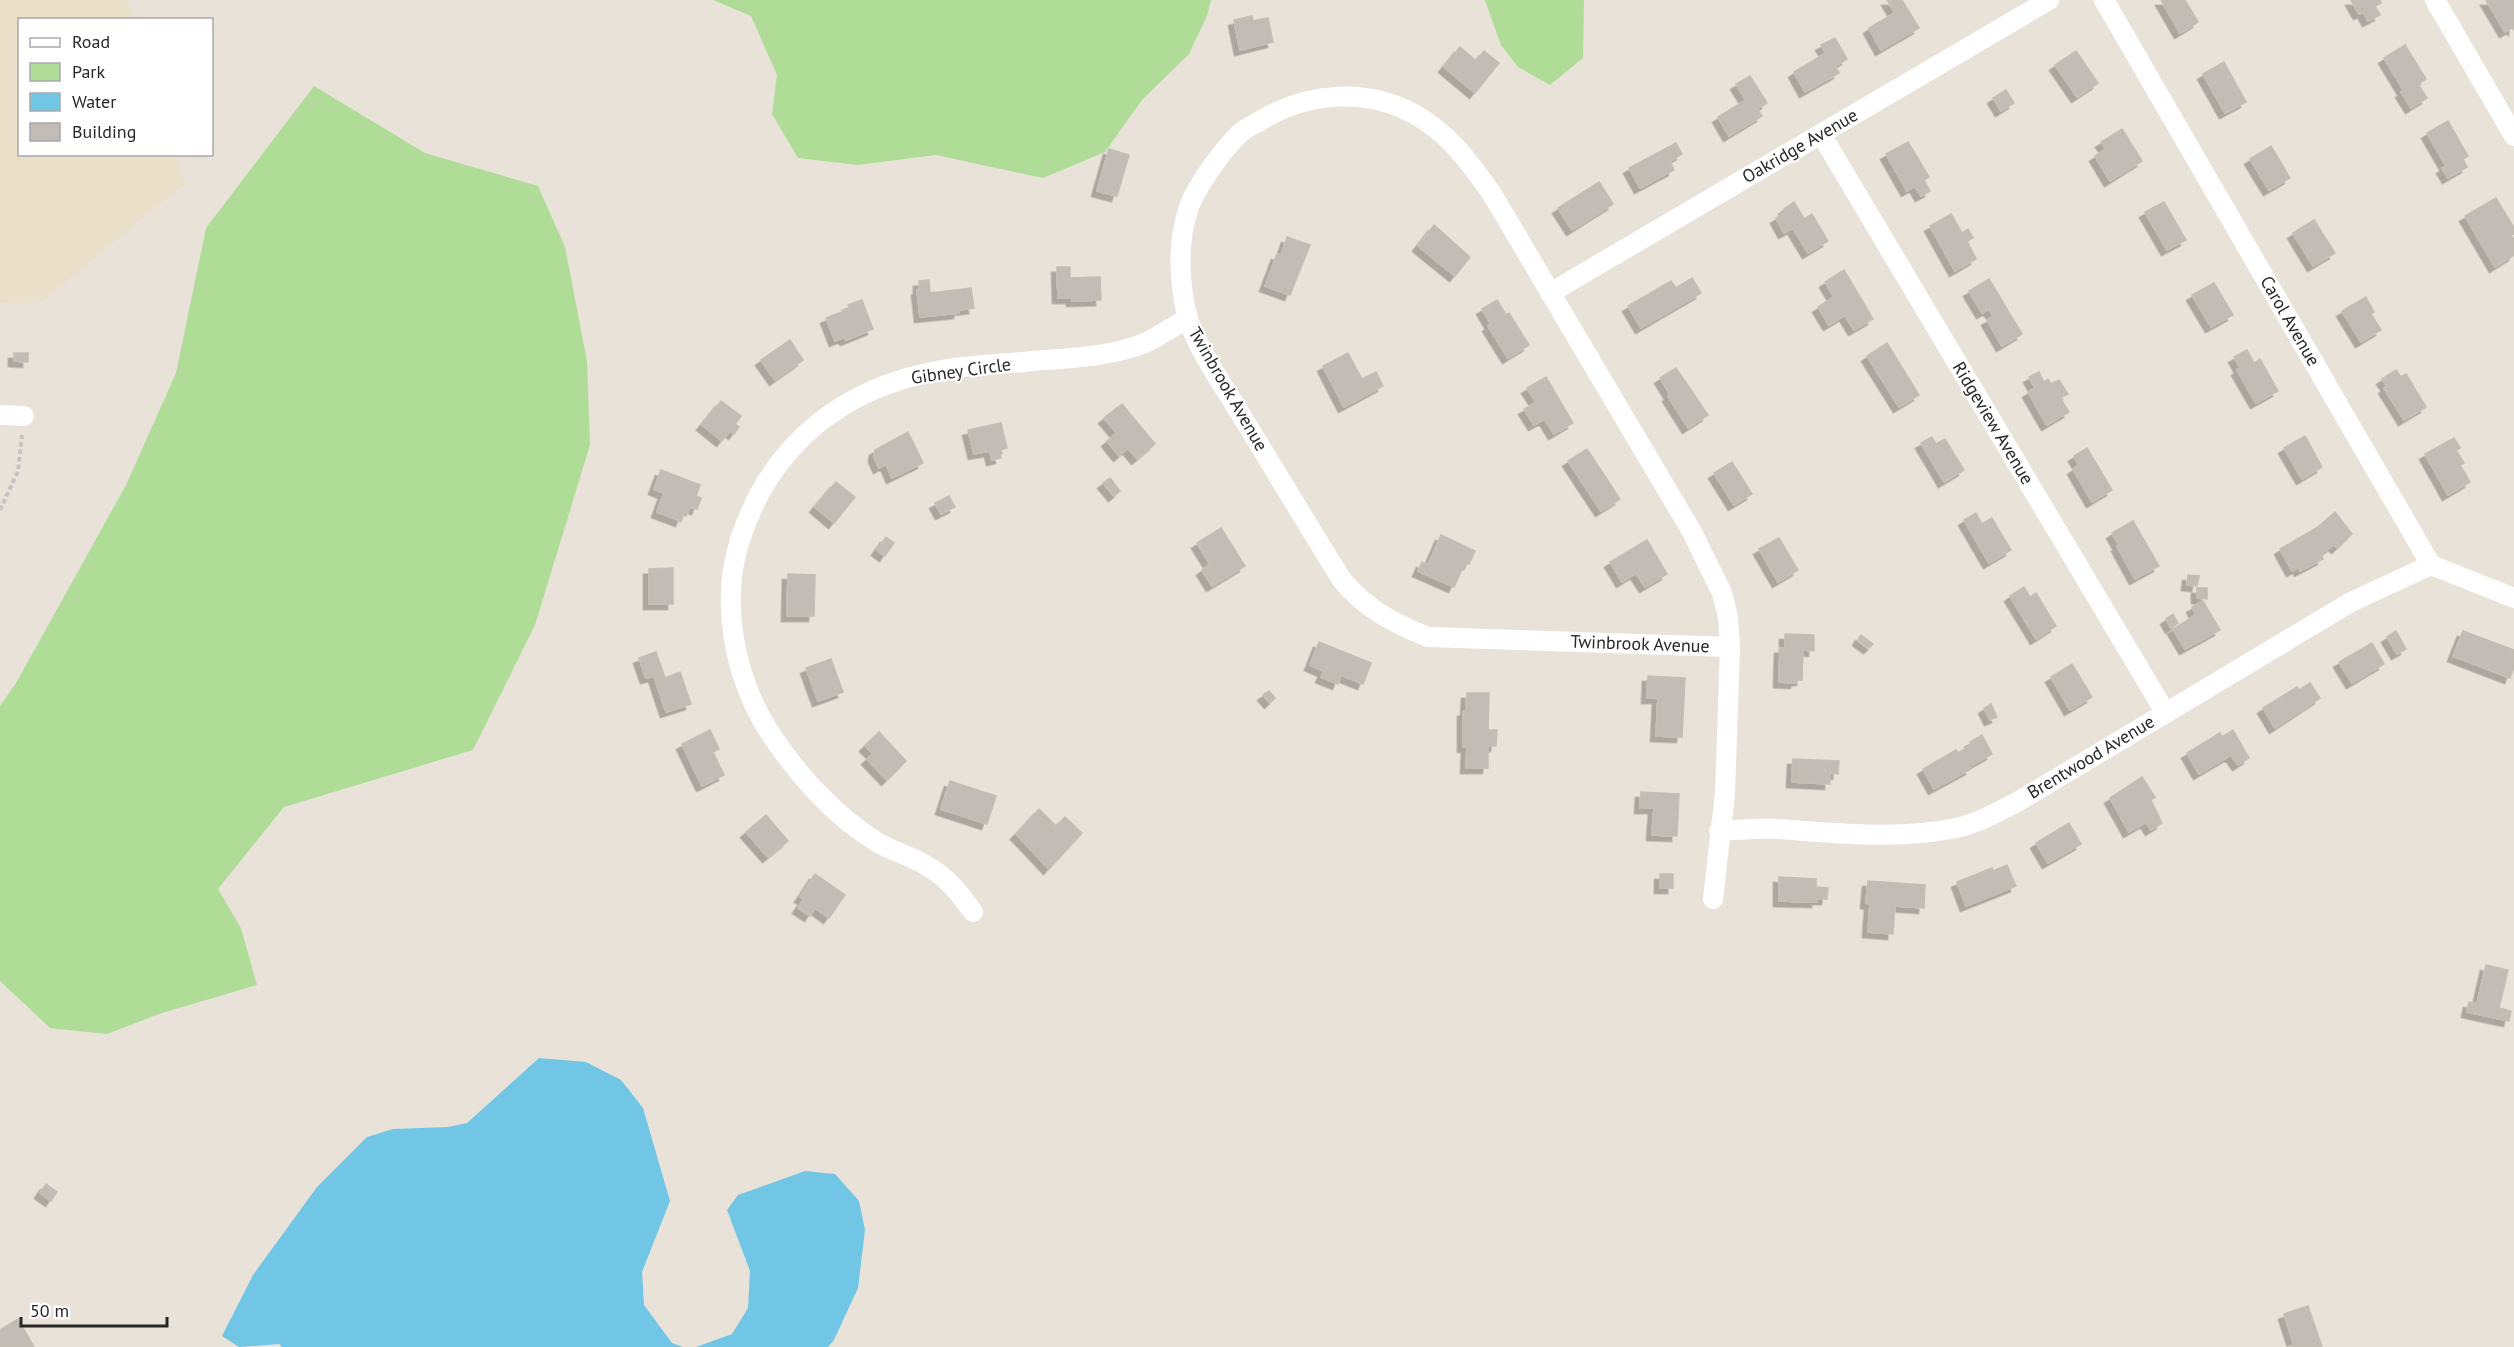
<svg xmlns="http://www.w3.org/2000/svg" width="2514" height="1347" viewBox="0 0 2514 1347" font-family="'PT Sans',sans-serif">
	<style>
		.education { fill: #eae0c9 }
		.green { fill: #afdd98 }
		.water { fill: #71c6e6 }
		.building { fill: #c1bcb6; stroke: #c4beb3; stroke-width: 1.5; filter: url(#shadow) }
		.lines { fill: none; stroke-linecap: round; stroke-linejoin: round }
		.path { stroke: #c3c3c3; stroke-width: 4; stroke-dasharray: 4.5 3; stroke-linecap: butt }
		.minor { stroke: #fff; stroke-width: 20 }
		.labels { text-anchor: middle; stroke-width: 4.5; stroke-linejoin: round; paint-order: stroke }
		.street-label { font-size: 18px; fill: #272727; stroke: #fff }
	</style>
	<defs>
		<filter id="shadow"><feDropShadow dx="-5.5" dy="5.5" stdDeviation="0" flood-color="#0004"/></filter>
	</defs>
	<rect width="100%" height="100%" fill="#e9e2d9"/>
	<path class="education" d="M0,0H127L133,19L20,20V154L176,155L185,183L41,302L0,303Z"/>
	<path class="green" d="M713,0H1211L1207,16L1189,54L1142,100L1105,152L1043,178L936,155L858,165L798,158L772,114L777,75L751,16Z
		M1485,0H1584L1583,58L1550,85L1518,67L1501,45Z
		M314,86L425,153L538,186L565,247L587,361L590,445L535,625L473,750L284,807L218,889L241,928L257,985L162,1013L107,1034L50,1028L0,981V706L16,683L126,485L176,373L206,228Z"/>
	<path class="water" d="M539,1058L586,1062L621,1080L643,1108L670,1201L642,1272L644,1305L672,1343L683,1347H282L279,1344L239,1347L222,1336L253,1275L317,1187L367,1137L393,1129L448,1127L467,1123Z
		M805,1171L835,1174L859,1201L865,1230L858,1288L834,1340L828,1347H696L732,1334L748,1308L750,1271L727,1210L738,1195Z"/>
	<path class="building" d="M1887,0H1902L1919,28L1881,50L1869,28L1895,13Z
		M2161,0H2185L2198,22L2180,33Z
		M2351,0H2380L2381,3L2375,6L2380,15L2368,21L2363,12L2359,14Z
		M2486,0H2514V30L2512,28L2505,32Z
		M1252,16L1253,21L1268,18L1273,42L1240,50L1234,20Z
		M1835,38L1847,59L1835,66L1839,73L1805,92L1794,72L1826,53L1821,45Z
		M2405,45L2426,79L2418,84L2427,98L2411,108L2401,92L2404,91L2384,58Z
		M1460,47L1476,61L1484,51L1499,63L1475,93L1444,67Z
		M2076,51L2098,83L2077,97L2055,65Z
		M2224,62L2246,102L2225,113L2203,74Z
		M1750,76L1767,103L1757,109L1762,116L1729,136L1718,117L1746,100L1736,84Z
		M2006,90L2014,103L2001,111L1993,98Z
		M2448,121L2468,156L2463,159L2467,167L2448,178L2442,168L2446,166L2427,133Z
		M2122,129L2142,161L2110,181L2095,156L2106,149L2101,142Z
		M1908,142L1929,177L1924,180L1930,191L1921,196L1915,186L1907,191L1886,154Z
		M1676,143L1682,154L1670,161L1674,170L1640,188L1629,168Z
		M2271,146L2290,178L2269,190L2250,159Z
		M1109,149L1129,155L1117,196L1097,191Z
		M1599,182L1613,204L1572,230L1558,208Z
		M2496,198L2514,228V234L2511,235L2514,240V255L2495,267L2465,216Z
		M1794,202L1804,219L1812,214L1828,241L1808,253L1793,228L1784,233L1776,218L1785,212L1784,209Z
		M2164,202L2186,240L2167,250L2145,212Z
		M1951,214L1962,233L1968,229L1973,238L1967,241L1976,259L1955,271L1930,226Z
		M2314,220L2335,253L2313,266L2293,233Z
		M1434,225L1470,257L1455,276L1418,246Z
		M1287,237L1310,245L1290,295L1265,286L1277,254L1281,255Z
		M1057,267H1070V278L1100,277L1101,300L1072,301V298H1058Z
		M1844,270L1873,319L1854,330L1845,315L1829,325L1818,307L1834,297L1825,282Z
		M1692,278L1701,293L1641,328L1628,306L1671,281L1676,288Z
		M1989,279L2022,334L2002,346L1987,320L1994,316L1989,309L1982,313L1969,291Z
		M929,280L930,293L971,288L974,308L959,310V313L920,317L917,290L919,289V281Z
		M2214,283L2233,315L2211,327L2192,295Z
		M2366,297L2374,312L2371,314L2381,330L2361,342L2342,311Z
		M862,300L873,329L846,340L844,337L835,341L826,318L850,309L848,305Z
		M1497,300L1506,315L1509,313L1529,345L1508,358L1488,326L1491,324L1482,309Z
		M790,340L803,360L775,380L761,360Z
		M1887,343L1919,395L1899,407L1867,356Z
		M2247,350L2254,363L2260,359L2278,391L2256,403L2237,370L2240,368L2234,357Z
		M14,353H28V362L14,361Z
		M1348,353L1362,379L1376,372L1383,386L1344,407L1323,366Z
		M1676,368L1708,415L1688,428L1668,396L1670,394L1660,378Z
		M2396,370L2401,377L2406,374L2426,407L2404,420L2384,388L2387,386L2382,379Z
		M2039,372L2044,382L2048,379L2051,384L2059,380L2068,394L2060,398L2069,412L2047,425L2028,392L2035,388L2029,377Z
		M1546,377L1573,423L1554,434L1545,419L1534,425L1524,409L1536,402L1527,388Z
		M721,401L741,416L735,424L739,427L734,434L730,431L722,441L702,425Z
		M1122,404L1155,444L1137,459L1128,448L1119,456L1107,441L1117,433L1104,418Z
		M1001,423L1007,448L999,450L1001,458L992,460L990,451L974,454L968,430Z
		M908,432L923,463L892,478L886,464L879,468L874,457L875,450Z
		M2305,436L2322,467L2302,479L2284,448Z
		M1932,437L1936,444L1945,439L1964,470L1944,482L1921,443Z
		M2454,438L2460,448L2456,450L2464,463L2460,465L2470,482L2448,495L2425,454Z
		M2087,448L2112,490L2092,502L2073,469L2079,465L2074,456Z
		M1587,449L1620,499L1601,511L1568,461Z
		M1732,462L1752,494L1734,505L1714,473Z
		M661,470L700,485L696,496L701,498L697,509L690,507L686,516L683,515L681,521L657,512L664,493L654,489Z
		M1110,478L1120,491L1114,496L1103,483Z
		M836,482L855,497L834,523L815,507Z
		M949,496L955,507L941,514L935,503Z
		M2335,512L2352,534L2337,548L2334,545L2321,554L2323,559L2300,571L2299,567L2292,571L2280,549L2318,527Z
		M1976,513L1982,524L1992,518L2011,550L1989,563L1964,520Z
		M2133,521L2159,566L2135,579L2117,546L2119,545L2112,533Z
		M1221,528L1245,566L1212,586L1202,570L1210,564L1197,543Z
		M1441,535L1475,551L1469,564L1465,563L1454,587L1418,571L1422,562L1428,565Z
		M886,537L894,543L885,556L877,550Z
		M1779,538L1798,570L1778,582L1759,549Z
		M1647,540L1667,574L1645,587L1636,573L1622,582L1610,562Z
		M673,568V604H649V569Z
		M788,574L815,575L814,616H787Z
		M2188,575L2199,576L2197,586L2187,585Z
		M2024,587L2030,597L2036,593L2056,626L2036,639L2010,596Z
		M2197,588H2207V599L2197,598Z
		M2203,601L2220,630L2185,649L2173,629L2196,615L2192,607Z
		M2173,614L2178,623L2171,628L2166,619Z
		M2396,631L2406,649L2397,654L2387,637Z
		M2463,631L2514,650V667L2510,678L2453,656Z
		M1785,634L1814,635V651L1803,650L1802,680H1796V683L1779,682L1780,648H1785Z
		M1861,635L1873,644L1869,648L1858,640Z
		M1319,642L1371,663L1363,684L1341,675L1338,684L1321,677L1324,671L1310,665Z
		M2372,643L2384,664L2352,683L2339,662Z
		M656,652L665,678L680,672L691,704L666,712L654,676L646,678L639,658Z
		M831,659L843,692L818,701L806,668Z
		M2072,664L2092,697L2070,710L2051,677Z
		M1648,676L1685,678L1682,737L1656,736L1658,698H1647Z
		M2310,683L2320,698L2275,728L2263,708L2297,687L2299,690Z
		M1269,691L1275,698L1270,703L1263,695Z
		M1467,693H1489L1488,730H1497L1496,746H1488V768H1466L1467,747H1463V711H1466Z
		M1991,704L1997,717L1990,720L1984,708Z
		M710,730L719,749L713,752L724,775L702,786L682,744Z
		M2233,730L2249,758L2238,765L2231,755L2199,774L2187,753L2220,733L2222,737Z
		M879,732L906,761L887,780L867,759L873,754L865,746Z
		M1982,735L1992,754L1972,765L1970,763L1968,764L1971,769L1934,789L1923,769L1956,750L1958,753L1972,745L1970,742Z
		M1793,759L1839,761L1838,774L1830,773V784L1792,782Z
		M2142,777L2155,797L2151,800L2162,823L2151,830L2146,822L2129,832L2110,798Z
		M950,781L996,796L987,824L941,809Z
		M1641,792L1679,794L1677,836L1652,835L1654,808H1640Z
		M1039,809L1056,826L1065,817L1082,833L1049,869L1016,834Z
		M766,815L788,841L768,857L746,832Z
		M2069,823L2081,844L2048,863L2036,843Z
		M2007,865L2016,886L1966,906L1957,882L1992,868L1993,871Z
		M815,874L845,895L829,918L815,908L810,916L798,908L804,899L800,897Z
		M1660,874H1673V888H1660Z
		M1779,877L1816,879V887L1828,888L1827,899H1817V902L1779,901Z
		M1868,881L1925,885L1924,908L1895,906L1893,934L1868,932L1870,904L1866,903Z
		M2486,965L2508,970L2499,1008L2511,1011L2509,1021L2467,1012L2469,1002L2477,1004Z
		M46,1184L57,1192L51,1201L40,1193Z
		M2308,1306L2322,1347H2287L2294,1345L2284,1314Z
		M18,1319L34,1347H0V1330Z"/>
	<g class="lines">
		<path class="path" d="M0,510L18,471L22,435"/>
		<path class="minor" d="M2104,0L2431,565L2514,598
			M2435,0L2514,136
			M1821,134L2165,712
			M1550,293L2049,0
			M0,415L24,416
			M1719,831C1739,830 1759,828 1778,829C1837,833 1898,840 1956,828C1979,823 1999,811 2019,801L2351,602L2431,565
			M1713,899L1725,794L1730,647L1728,617L1722,593L1692,532L1492,194C1470,163 1449,133 1414,114C1366,88 1310,92 1263,119C1256,124 1247,127 1240,133C1230,143 1222,153 1214,164C1204,178 1195,191 1189,207C1179,236 1179,271 1184,301C1189,338 1219,378 1238,410C1273,467 1307,524 1342,580C1366,609 1393,623 1428,637L1730,647
			M973,912C960,894 947,877 927,866C912,856 893,852 877,842C834,816 795,772 768,730C734,675 720,602 740,540C771,444 843,387 942,370C972,365 1003,364 1033,361C1070,358 1112,357 1147,342C1161,335 1174,326 1187,319"/>
	</g>
	<g class="labels">
		<g class="street-label">
			<text transform="translate(1800 146) rotate(-30)" y="6">Oakridge Avenue</text>
			<text transform="translate(2290 321) rotate(60)" y="6">Carol Avenue</text>
			<text transform="translate(961 371) rotate(-8)" y="6">Gibney Circle</text>
			<text transform="translate(1228 389) rotate(60)" y="6">Twinbrook Avenue</text>
			<text transform="translate(1993 423) rotate(59)" y="6">Ridgeview Avenue</text>
			<text transform="translate(1640 644) rotate(2)" y="6">Twinbrook Avenue</text>
			<text transform="translate(2091 757) rotate(-31)" y="6">Brentwood Avenue</text>
		</g>
	</g>
	<rect x="18" y="18" width="195" height="138" fill="#ffffff" stroke="#a9a9a9" stroke-width="1.5"/>
	<rect x="30" y="38" width="30" height="9" fill="#ffffff" stroke="#a9a9a9" stroke-width="1.5"/>
	<text x="72" y="48" font-size="18" fill="#272727">Road</text>
	<rect x="30" y="63" width="30" height="18" fill="#afdd98" stroke="#a9a9a9" stroke-width="1.5"/>
	<text x="72" y="78" font-size="18" fill="#272727">Park</text>
	<rect x="30" y="93" width="30" height="18" fill="#71c6e6" stroke="#a9a9a9" stroke-width="1.5"/>
	<text x="72" y="108" font-size="18" fill="#272727">Water</text>
	<rect x="30" y="123" width="30" height="18" fill="#c1bcb6" stroke="#a9a9a9" stroke-width="1.5"/>
	<text x="72" y="138" font-size="18" fill="#272727">Building</text>
	<path d="M21 1317v9h146v-9" fill="none" stroke="#272727" stroke-width="3"/>
	<text x="30" y="1317" font-size="18" fill="#272727" stroke="#ffffff" stroke-width="4.5" paint-order="stroke">50 m</text>
</svg>
